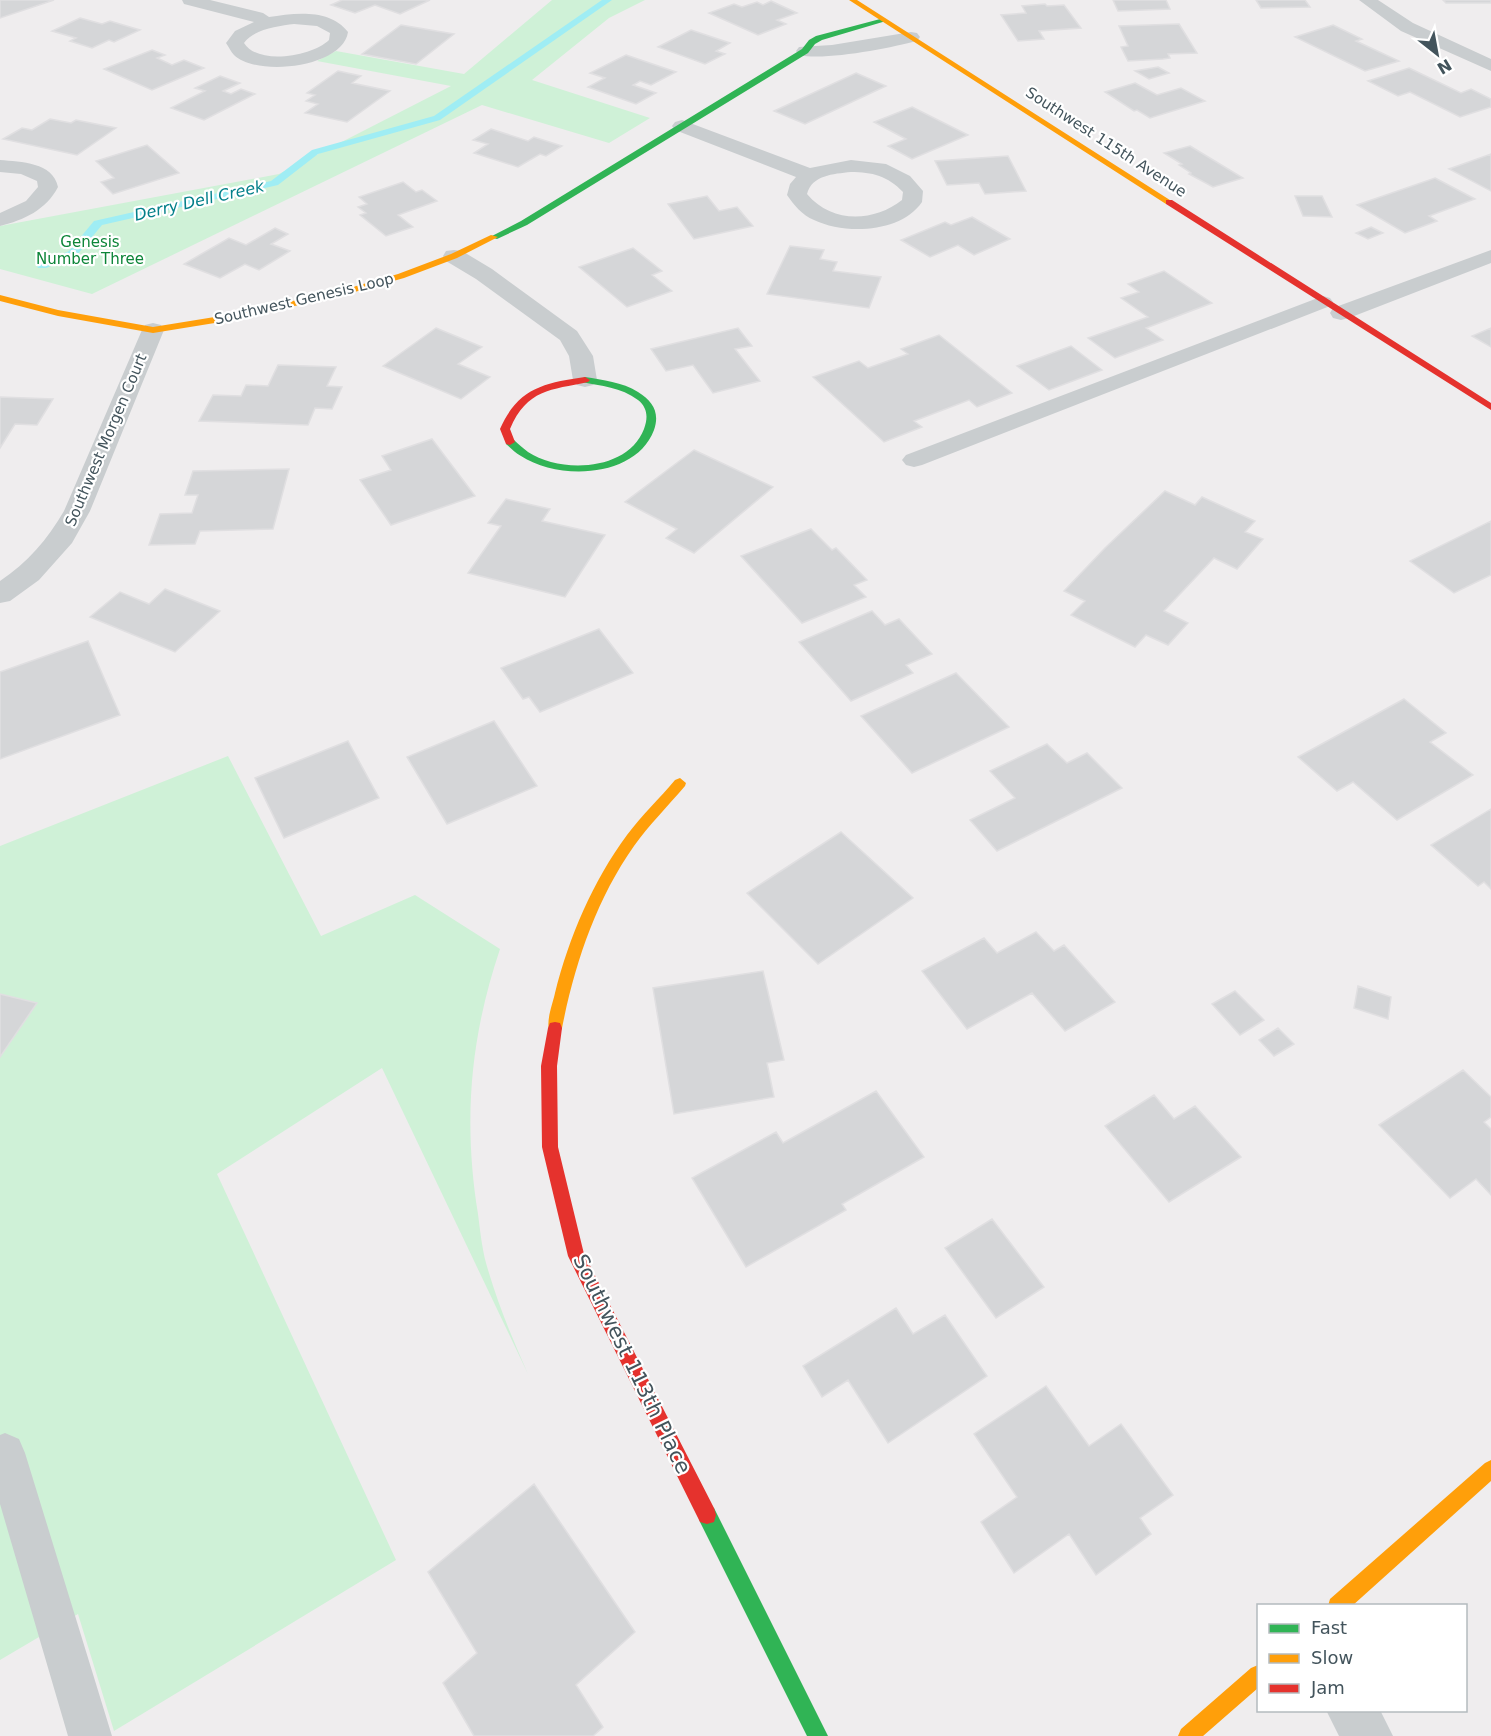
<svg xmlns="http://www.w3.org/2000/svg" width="1491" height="1736" viewBox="0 0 1491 1736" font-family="'DejaVu Sans',sans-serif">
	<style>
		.green { fill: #cff1d7 }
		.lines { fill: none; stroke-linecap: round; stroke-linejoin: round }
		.stream { fill: #9fedf4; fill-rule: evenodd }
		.building { fill: #d5d6d8; stroke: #e0dfe1; stroke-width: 1.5 }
		.lane { fill: #c9cdcf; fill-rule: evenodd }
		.street { fill: #c9cdcf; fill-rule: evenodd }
		.fast { fill: #30b455; fill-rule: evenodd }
		.slow { fill: #ff9f0a; fill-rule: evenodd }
		.jam { fill: #e5322d; fill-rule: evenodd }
		.labels { text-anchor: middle; stroke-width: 4.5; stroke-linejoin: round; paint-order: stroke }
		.far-street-label { font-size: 15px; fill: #43545c; stroke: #fff }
		.far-park-label { font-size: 15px; fill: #0c8538; stroke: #fff }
		.far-water-label { font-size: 16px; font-style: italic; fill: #04808a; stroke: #fff }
		.near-street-label { font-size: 21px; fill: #43545c; stroke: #fff }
	</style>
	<rect width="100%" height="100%" fill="#efedee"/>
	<path class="green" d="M552,0H645L609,18L532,80L650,118L609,143L482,105L92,294L0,269V226L279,174L451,86L317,61L336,51L464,74Z
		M228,756L321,936L415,895L500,949C470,1038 463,1121 478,1214C480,1230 482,1248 486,1263C497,1302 512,1338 528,1374L382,1068L217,1174L396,1560L114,1731L78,1614L0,1660V846Z"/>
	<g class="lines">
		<path class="stream" d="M602,0H612L440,120L318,154L278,185L102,225L77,255L46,268H38L37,266L69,251L94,221L271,181L312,150L434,116Z"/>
	</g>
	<path class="building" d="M0,0H54L0,18Z
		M342,0H430L400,14L375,5L355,13L331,5Z
		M1113,0H1166L1170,9L1118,11Z
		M1256,0H1305L1310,7L1261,8Z
		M1443,0H1491V3H1446Z
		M771,1L797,13L777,20L786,24L758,35L709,13L734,4L742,7L757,2L763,5Z
		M1045,4L1047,6L1064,5L1081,28L1039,31L1044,39L1018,41L1001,15L1026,13L1022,6Z
		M80,18L102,24L110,21L140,30L114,42L109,40L92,48L70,41L76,38L52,31Z
		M1179,24L1197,53L1168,54L1170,58L1163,59L1128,61L1121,47L1128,46L1119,26Z
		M401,25L454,34L416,64L362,54Z
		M1333,25L1362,39L1356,41L1399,61L1365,71L1295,37Z
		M691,30L730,43L716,51L725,54L705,64L658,47Z
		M152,50L165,55L157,58L172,65L184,60L204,68L152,90L104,69Z
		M626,55L676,72L651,85L640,81L633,85L656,93L636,104L588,87L605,78L590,73Z
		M1158,67L1169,73L1149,79L1135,71Z
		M1409,68L1461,93L1471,89L1491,99V107L1460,117L1410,92L1398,96L1368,81Z
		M338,71L361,76L352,83L390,91L347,122L305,113L318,104L306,101L315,95L307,93Z
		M856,73L886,86L805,124L774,111Z
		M220,76L240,83L223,91L231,94L241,89L255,94L204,120L171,108L205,91L195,88Z
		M1135,83L1157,95L1181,88L1205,101L1150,118L1137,110L1134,111L1105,92Z
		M912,107L968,135L912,159L888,146L906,139L874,122Z
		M50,119L71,123L76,120L116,128L77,155L3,139L22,128L32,130Z
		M491,129L528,141L534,137L562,146L546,156L540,154L518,167L474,153L488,144L473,140Z
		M147,145L179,173L113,194L101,182L114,178L96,161Z
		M1190,146L1243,178L1213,187L1189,174L1191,173L1179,165L1182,164L1164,153Z
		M1491,154V191L1449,169Z
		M1008,156L1026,191L985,194L979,183L947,185L935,161Z
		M1435,178L1475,199L1429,216L1437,221L1405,233L1357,205Z
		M403,182L416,192L422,190L437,201L398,215L413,227L386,236L360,215L366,213L358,207L367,204L359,197Z
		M707,196L719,211L737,207L753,226L694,239L668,204Z
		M1295,196H1322L1332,217L1303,216Z
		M972,217L1010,239L974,255L958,245L930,257L901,240L945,222L951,225Z
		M1371,227L1383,233L1368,239L1356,233Z
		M275,228L288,234L271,244L290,251L259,270L245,264L220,278L184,264L229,238L246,245Z
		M790,246L824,250L820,259L837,262L833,271L881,277L869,308L767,294Z
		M633,248L662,271L652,275L672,291L627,307L579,267Z
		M1164,271L1212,303L1146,328L1163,340L1115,358L1088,338L1148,317L1121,298L1139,292L1128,284Z
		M436,328L482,347L458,364L490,377L461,399L383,366Z
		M738,328L752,346L735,349L760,381L713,393L693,365L666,371L651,349Z
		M1491,328V347L1472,336Z
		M939,335L1012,393L977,407L969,400L914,421L922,427L884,442L813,377L859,361L868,368L908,354L901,349Z
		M1071,346L1102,370L1049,390L1017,366Z
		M278,365L336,367L327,386L342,387L332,409L315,408L308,425L199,421L213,395L241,396L246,385L268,386Z
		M0,397L53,399L37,425L15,424L0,448Z
		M432,439L475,496L391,525L360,480L391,470L382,456Z
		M694,450L773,487L694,553L666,538L677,529L625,502Z
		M289,469L273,529L200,531L195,544L149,545L160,514L192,513L198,495H185L193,471Z
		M1165,491L1195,505L1202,497L1255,521L1245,532L1263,539L1237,569L1214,558L1164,611L1188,623L1168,645L1146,635L1135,647L1071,615L1085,601L1064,591L1105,548Z
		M506,499L550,509L542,521L605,535L565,597L468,573L501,526L488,523Z
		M1491,521V575L1454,593L1410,561Z
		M811,529L832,550L836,548L867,580L854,585L866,597L802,623L741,556Z
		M165,589L220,611L175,652L90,617L120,592L149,604Z
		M872,611L885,625L899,619L932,654L906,665L913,673L851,701L799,642Z
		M599,629L633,673L540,712L529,697L523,699L501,668Z
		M88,641L120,715L0,759V672Z
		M956,673L1009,727L912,773L861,716Z
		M1404,699L1446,733L1430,742L1473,775L1397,820L1353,782L1337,791L1298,757Z
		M494,721L537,786L447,824L407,757Z
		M348,741L379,798L284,838L255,778Z
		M1047,744L1067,763L1087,753L1122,788L997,851L970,820L1015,798L990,771Z
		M1491,809V889L1484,882L1478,886L1431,845Z
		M841,832L913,898L818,964L747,893Z
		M1036,932L1054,951L1064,945L1115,1002L1065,1031L1032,993L967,1029L922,971L984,938L997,953Z
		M763,971L784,1060L767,1063L774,1097L674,1114L653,988Z
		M1358,986L1391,997L1388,1019L1354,1008Z
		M1235,991L1264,1020L1240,1035L1212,1004Z
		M0,994L37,1003L0,1057Z
		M1278,1028L1294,1044L1274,1056L1259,1040Z
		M1463,1070L1491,1097V1117L1484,1122L1491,1129V1195L1476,1179L1450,1198L1379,1125Z
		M876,1091L924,1157L842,1204L846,1210L746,1267L692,1178L776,1132L783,1143Z
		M1154,1095L1174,1119L1195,1106L1241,1157L1169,1202L1105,1126Z
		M992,1219L1044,1287L996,1318L945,1248Z
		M896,1308L913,1334L945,1315L987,1376L888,1443L848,1380L822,1397L803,1366Z
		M1046,1386L1089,1446L1121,1424L1173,1495L1140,1518L1151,1534L1096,1575L1069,1534L1014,1573L981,1522L1017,1497L974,1434Z
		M534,1484L635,1632L576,1685L603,1727L593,1736H474L443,1683L477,1653L428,1572Z"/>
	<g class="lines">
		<path class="lane" d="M1323,296L1330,298L1333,302L1330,306L922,465L914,467L906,465L902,460L906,455Z
			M5,1433L19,1439L25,1453L112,1736H68L0,1504V1435Z"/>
		<path class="street" d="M182,0H210L263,13L269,17C294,13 330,8 348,32C343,68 256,77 234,55C231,52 229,47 226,43L235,31L254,22L184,4ZM294,24L317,26L330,33L329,40C313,56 258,66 244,43C254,29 278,26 294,24Z
			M1359,0H1378L1413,23L1491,59V71L1401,31Z
			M911,32L917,33L920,37L917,41C890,48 825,61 799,55L796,51L799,47L832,45Z
			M682,120L810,168L851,160L886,164L910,176L923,191L922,202C901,233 845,235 814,220C802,215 794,205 787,195L790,184L796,177L675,130L672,126L675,122ZM851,172C872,172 888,176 903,192L902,200C874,222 832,224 807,194C812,175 833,174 851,172Z
			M0,160C21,162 53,162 58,187C46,210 24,220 0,226V213L26,201L38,187L37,181L21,174L0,172Z
			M454,250L462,251L492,269L577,331L593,356L597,380L593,385L585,387L577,385L573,380L569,356L560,340L476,279L446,261L443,256L446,251Z
			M1491,250V263L1349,318L1341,320L1333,318L1330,313L1333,308Z
			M153,323L161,325L164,330L90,511L72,543L39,580L10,601L0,603V581C28,562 47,540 64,511L142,330L145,325Z
			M1326,1710H1380L1393,1736H1339Z"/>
		<path class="fast" d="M884,18L886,21L822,40L815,44L808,53L527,225L497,239L490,237L521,221L802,49L809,40L816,36Z
			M585,377C603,380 622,382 638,392C653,401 660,413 654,430C636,478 559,481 521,456C515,453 511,448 506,444V440H514C518,444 523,448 528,452C561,474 628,471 644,429C648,418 648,408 638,400C621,387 601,386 582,382L580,380Z
			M707,1506L714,1508L828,1736H807L700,1522L698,1515L700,1508Z"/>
		<path class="slow" d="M849,0H857L1173,202L1166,204Z
			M491,235L498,237L457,258L404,278L344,295L227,321L153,333L58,316L0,301V295L58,310L153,327L227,315L339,291L398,274L451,254Z
			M680,778L686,783L685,786C668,806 649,825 634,846C596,900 575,963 562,1028L560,1033L555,1034L550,1033C545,1022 553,1003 555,993C569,937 593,881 627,835C642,815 660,798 675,780Z
			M1491,1460V1481L1352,1606H1328L1330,1599L1485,1463Z
			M1258,1665V1688L1203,1736H1178L1181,1729L1251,1668Z"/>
		<path class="jam" d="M1166,200H1172L1491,403V410L1166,204Z
			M585,377L590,380L588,382C551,390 527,389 510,429L515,442L510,445L506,444L500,429C518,388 544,383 585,377Z
			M555,1022L560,1023L562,1028L557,1066L558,1147L584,1254L714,1508L716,1515L714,1522L707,1524L700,1522L568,1256L542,1147L541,1066L548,1028L550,1023Z"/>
	</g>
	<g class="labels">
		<g class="far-street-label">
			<text transform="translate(1106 142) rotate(33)" y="5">Southwest 115th Avenue</text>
			<text transform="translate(304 299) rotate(-13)" y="5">Southwest Genesis Loop</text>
			<text transform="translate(106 440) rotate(-67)" y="5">Southwest Morgen Court</text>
		</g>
		<g class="far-park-label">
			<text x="90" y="247">Genesis<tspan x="90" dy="17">Number Three</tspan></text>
		</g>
		<g class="far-water-label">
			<text transform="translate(199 200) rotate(-13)" y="6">Derry Dell Creek</text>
		</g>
		<g class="near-street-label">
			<text transform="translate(632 1364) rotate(64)" y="7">Southwest 113th Place</text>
		</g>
	</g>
	<rect x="1257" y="1604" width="210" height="108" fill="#ffffff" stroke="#b4bbbe" stroke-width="1.5"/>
	<rect x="1269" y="1624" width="30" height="9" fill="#30b455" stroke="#b4bbbe" stroke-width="1.5"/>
	<text x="1311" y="1634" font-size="18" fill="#43545c">Fast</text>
	<rect x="1269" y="1654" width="30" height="9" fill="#ff9f0a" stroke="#b4bbbe" stroke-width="1.5"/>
	<text x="1311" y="1664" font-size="18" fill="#43545c">Slow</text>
	<rect x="1269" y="1684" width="30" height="9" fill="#e5322d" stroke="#b4bbbe" stroke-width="1.5"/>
	<text x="1311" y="1694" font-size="18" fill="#43545c">Jam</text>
	<g transform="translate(1437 54) rotate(149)" stroke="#ffffff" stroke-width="4.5" paint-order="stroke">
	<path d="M0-4.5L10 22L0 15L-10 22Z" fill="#43545c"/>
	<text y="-9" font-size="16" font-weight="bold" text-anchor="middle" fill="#43545c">N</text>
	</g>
</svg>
